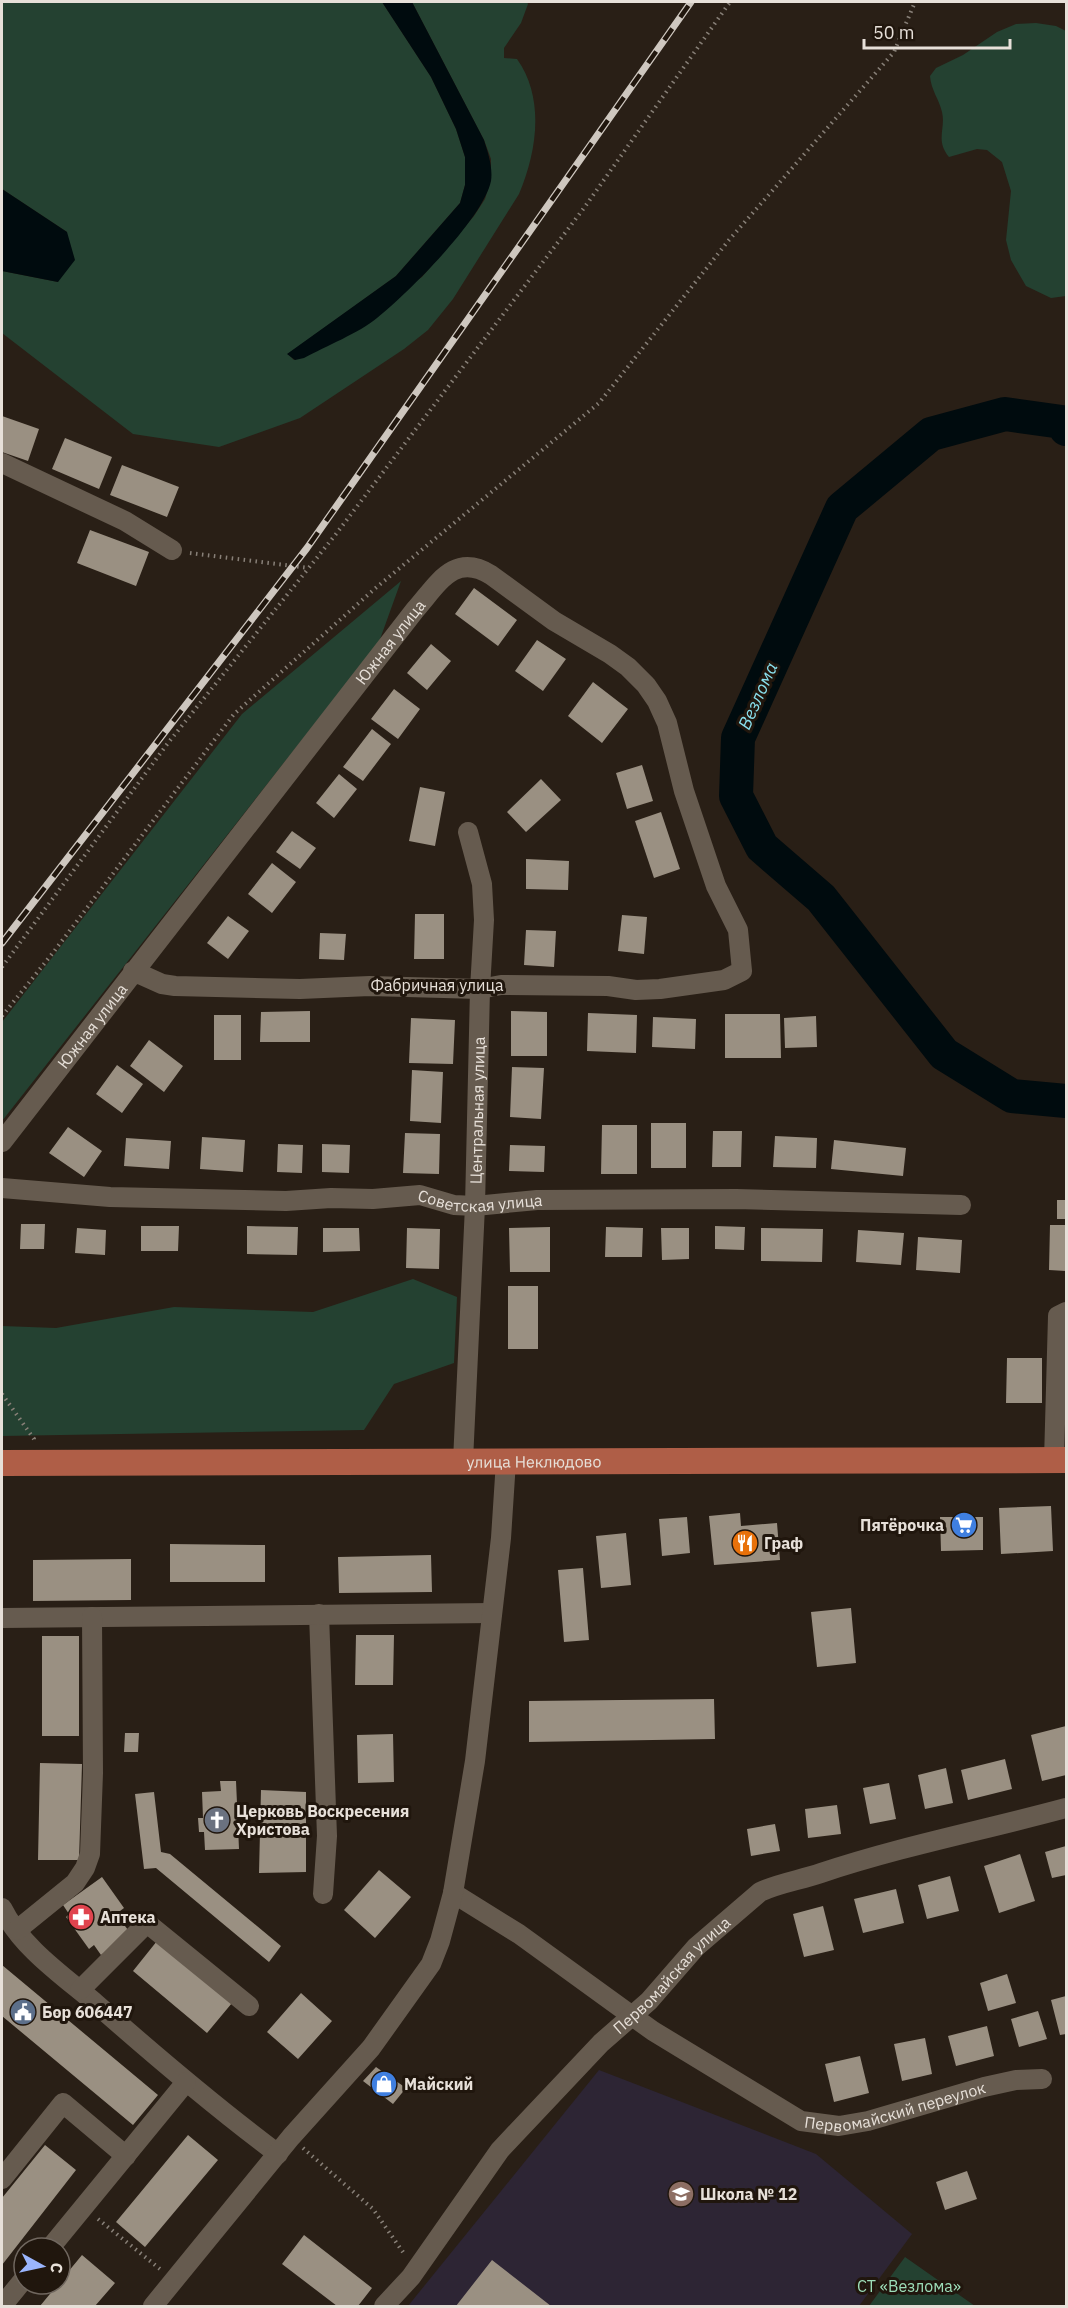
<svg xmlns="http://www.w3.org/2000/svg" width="1068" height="2308" viewBox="0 0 1068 2308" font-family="'IBM Plex Sans',sans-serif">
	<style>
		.education { fill: #2d2534 }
		.green { fill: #244131 }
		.water { fill: #000b0e }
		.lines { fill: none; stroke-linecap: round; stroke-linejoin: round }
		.river { stroke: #000b0e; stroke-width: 34 }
		.building { fill: #9a9082 }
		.path { stroke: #888078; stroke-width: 4; stroke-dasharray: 1.5 4.5; stroke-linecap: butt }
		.minor { stroke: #665b4f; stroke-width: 20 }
		.major { stroke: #af5e47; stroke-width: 26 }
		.rail-casing { stroke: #cec7bf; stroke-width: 7 }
		.rail { stroke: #20160d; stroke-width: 4.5; stroke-dasharray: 14; stroke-linecap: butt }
		.labels { text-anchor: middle; stroke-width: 6; stroke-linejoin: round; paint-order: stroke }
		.street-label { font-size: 16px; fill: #e7e0d9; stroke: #20160d }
		.poi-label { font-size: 16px; font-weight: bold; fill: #e7e0d9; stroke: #20160d; text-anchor: start }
		.park-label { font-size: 16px; fill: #9cddb8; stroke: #20160d }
		.water-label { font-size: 18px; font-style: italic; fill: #88deeb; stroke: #20160d }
	</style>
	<rect width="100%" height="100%" fill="#291f16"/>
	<path class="education" d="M599,2070L816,2154L912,2234L859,2306H408Z"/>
	<path class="green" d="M2,2H382L431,77L456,129L465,157V185L460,203L396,276L288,354L294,360L422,277L474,216L485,199L491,179V159L484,140L412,2H527L528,4L521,23L504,48V58L517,59C545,98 537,152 519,194L453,299L428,330L404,349L300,418L219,447L133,434L2,333V271L58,282L67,232L2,189Z
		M1036,23L1056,26L1066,31V296L1051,298L1026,286L1011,260L1006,240L1011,191L1002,162L987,150L977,149L949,157C935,140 946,129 942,112C939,99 931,90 930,76L936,68L963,55L997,32L1016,24Z
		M401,581L379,642L2,1121V1022L242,714Z
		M413,1279L457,1297L454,1363L394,1384L364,1430L2,1436V1326L56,1328L174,1307L313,1312Z
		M905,2257L975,2306H869Z"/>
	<path class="water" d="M382,2H412L484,140C488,153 493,167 491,181C483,219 408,293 377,318C359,333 326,346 304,358L295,360L287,354L396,276L460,203L465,185V157L456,129L431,77Z
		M2,189L67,232L75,260L58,282L2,271Z"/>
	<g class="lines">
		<path class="river" d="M1066,429L1062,422L1005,414L931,434L842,508L738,738L736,796L762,847L821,898L944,1054L1012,1096L1066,1101"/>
	</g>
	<path class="building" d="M2,416L39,429L28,461L2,452Z
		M65,438L112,457L99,489L52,469Z
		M122,465L179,487L167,517L110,495Z
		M90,530L149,552L136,586L77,563Z
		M474,588L517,620L498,646L455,614Z
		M537,640L566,659L543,691L515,671Z
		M431,644L451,661L427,690L407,673Z
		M593,682L628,709L602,743L568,716Z
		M394,689L420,709L398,739L371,719Z
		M372,729L391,744L363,781L343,767Z
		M642,765L653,801L627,809L616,773Z
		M339,774L357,789L334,818L316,803Z
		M541,779L561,800L526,832L507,812Z
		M420,787L445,792L435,846L409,841Z
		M661,812L680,869L654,878L635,821Z
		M292,831L316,848L300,869L276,852Z
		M526,859L569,861L568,890L526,889Z
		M272,863L296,882L272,913L248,894Z
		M415,914H444V959H414Z
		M622,915L647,917L644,954L618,951Z
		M228,916L249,931L228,959L207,943Z
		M526,930L556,931L554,967L524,965Z
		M320,933L346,934L344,960L319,959Z
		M310,1011V1042H260L261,1012Z
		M511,1011L547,1012V1056H511Z
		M588,1013L637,1015L636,1053L587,1051Z
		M725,1014H780L781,1058H725Z
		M214,1015H241V1060H214Z
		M816,1016L817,1047L785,1048L784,1018Z
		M653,1017L696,1019L695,1049L652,1047Z
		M411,1018L455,1020L453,1064L409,1063Z
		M149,1040L183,1066L164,1092L130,1066Z
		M117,1065L143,1084L122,1113L96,1094Z
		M512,1067L544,1068L541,1119L510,1117Z
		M412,1070L443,1072L441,1123L410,1121Z
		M651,1123H686V1168H651Z
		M602,1125H637V1174H601Z
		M68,1127L102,1151L84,1177L49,1153Z
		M713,1131H742L741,1167H712Z
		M405,1133L440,1134L439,1174L403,1173Z
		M775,1136L817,1138L816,1168L773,1167Z
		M202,1137L245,1140L243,1172L200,1169Z
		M126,1138L171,1141L169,1169L124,1166Z
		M834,1140L906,1148L903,1176L831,1169Z
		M278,1144L303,1145L302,1173L277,1172Z
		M322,1144L350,1145L349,1173L322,1172Z
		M510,1145L545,1146L544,1172L509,1171Z
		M1057,1200H1066V1219H1057Z
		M21,1224H45L44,1249H20Z
		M1050,1225H1066V1271L1049,1270Z
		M141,1226H179L178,1251H141Z
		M247,1226L298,1227L297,1255L247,1254Z
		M715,1226L745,1227L744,1250L715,1249Z
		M550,1227V1272H510L509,1228Z
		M606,1227L643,1228L642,1257H605Z
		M77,1228L106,1230L105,1255L75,1253Z
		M323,1228H359L360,1251L323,1252Z
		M407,1228L440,1229L439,1269L406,1268Z
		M661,1228H689V1259L662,1260Z
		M761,1228L823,1229L822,1262L761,1261Z
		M858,1230L904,1233L901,1265L856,1262Z
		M918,1237L962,1240L960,1273L916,1270Z
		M508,1286H538V1349H508Z
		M1007,1358H1042V1403H1006Z
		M1051,1506L1053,1551L1001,1554L999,1508Z
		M740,1513L741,1526L777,1523L780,1560L714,1565L709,1516Z
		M687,1517L690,1553L662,1556L659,1519Z
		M940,1517H983V1550L941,1551Z
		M626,1533L631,1585L601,1588L596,1536Z
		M170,1544L265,1545V1582H170Z
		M431,1555L432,1592L339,1593L338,1557Z
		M131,1559V1600L33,1601V1560Z
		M583,1568L589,1640L564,1642L558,1570Z
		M851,1608L856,1663L817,1667L811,1612Z
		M356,1635H394L393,1685H355Z
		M42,1636H79V1736H42Z
		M714,1699L715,1739L529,1742V1701Z
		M1066,1726V1775L1042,1781L1031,1735Z
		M125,1733H139L138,1752H124Z
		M393,1734L394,1782L358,1783L357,1735Z
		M1005,1759L1012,1789L968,1800L961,1770Z
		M40,1763L82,1764L79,1860H38Z
		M946,1768L953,1803L925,1809L918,1775Z
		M220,1781H236L239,1849L205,1850L204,1832H199L198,1818H203L202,1792L221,1791Z
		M889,1783L896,1819L870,1824L863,1788Z
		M261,1790L306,1792V1872L259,1873Z
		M154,1792L161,1852L170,1854L281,1946L269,1962L156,1868L144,1869L135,1794Z
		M837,1805L841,1834L808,1838L805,1809Z
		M775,1824L780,1851L751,1856L747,1829Z
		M1066,1846V1875L1052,1878L1045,1852Z
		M1020,1854L1035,1901L999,1913L984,1866Z
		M379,1870L411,1897L375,1938L344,1910Z
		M950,1876L959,1911L927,1919L918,1885Z
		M102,1877L124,1908L116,1914L131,1934L101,1955L94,1945L89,1949L66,1917L69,1914L63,1905Z
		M896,1889L904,1923L863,1933L854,1899Z
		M823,1906L834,1950L804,1957L793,1914Z
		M157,1941L232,2003L207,2033L133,1971Z
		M2,1965L158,2095L133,2125L2,2016Z
		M1007,1974L1016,2003L988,2011L980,1983Z
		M301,1993L332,2021L298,2059L267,2032Z
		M1066,1996V2034L1060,2035L1051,2000Z
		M1038,2011L1047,2039L1019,2047L1011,2019Z
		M987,2026L994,2056L956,2066L948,2036Z
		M925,2038L932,2074L902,2081L894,2044Z
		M860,2056L869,2093L834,2102L825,2064Z
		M376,2067L406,2088L393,2104L363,2081Z
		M188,2135L218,2160L145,2247L116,2222Z
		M45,2145L76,2170L2,2265V2198Z
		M967,2171L977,2199L945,2210L936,2182Z
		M304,2235L372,2288L358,2306H337L282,2264Z
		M82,2255L115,2283L95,2306H40Z
		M492,2260L551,2306H456Z"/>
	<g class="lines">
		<path class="path" d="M190,553L309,568
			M2,967L168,743L336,534L584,208L730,2
			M2,1016L52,954L234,714L378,586L599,403L729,240L894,52L915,2
			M2,1394L34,1439V1443
			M303,2148L373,2209L405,2255
			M98,2219L160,2269"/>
		<g class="minor">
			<path d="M2,463L125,521L172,550"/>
			<path id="s1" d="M2,1142L415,610C438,584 454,552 491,575L554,621L610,654L628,667L646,685L657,701L667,723L684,791L716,886L738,930L742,971L724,980L660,989L636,990L608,986L501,985L480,989L370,986L300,989L175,986L162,984L133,971"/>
			<path id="s2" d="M2,1188L110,1197L286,1201L331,1198L373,1199L420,1195L454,1205L475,1206L537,1200L736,1199L961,1205"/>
			<path d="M1054,1460L1058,1316L1066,1312"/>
			<path id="s3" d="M463,1461L475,1206L480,989L484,920L482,884L468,832"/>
			<path d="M319,1614L327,1836L323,1894"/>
			<path d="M2,1618L492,1613"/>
			<path id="s4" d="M453,1893L519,1934L653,2031L801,2121L839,2126L868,2121L984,2087L1016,2080L1042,2079"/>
			<path d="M2,1908C21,1947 62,1975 94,2002C154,2055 214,2106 278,2154"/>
			<path d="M17,1930L75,1883L85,1868L90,1854L93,1773L92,1617"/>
			<path d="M80,1990L147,1923L249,2006"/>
			<path d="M2,2179L63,2103L126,2156"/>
			<path d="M50,2248L186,2082"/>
			<path d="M2,2306L24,2279"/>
			<path d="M153,2306L291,2137L371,2048L431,1964L440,1941L453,1893L475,1761L501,1538L506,1461"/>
			<path id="s5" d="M384,2306L411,2277L500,2150L601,2043L649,2001L696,1947L760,1892C779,1883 801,1880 821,1873C902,1846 985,1830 1066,1808"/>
		</g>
		<path class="major" id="s6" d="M2,1463L1066,1460"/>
		<defs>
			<path id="rail" d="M2,943L307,548L691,2"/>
		</defs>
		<use href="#rail" class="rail-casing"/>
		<use href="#rail" class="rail"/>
	</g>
	<defs>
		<symbol id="supermarket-disc" viewBox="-11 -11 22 22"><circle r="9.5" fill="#3f7fe0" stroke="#20160d"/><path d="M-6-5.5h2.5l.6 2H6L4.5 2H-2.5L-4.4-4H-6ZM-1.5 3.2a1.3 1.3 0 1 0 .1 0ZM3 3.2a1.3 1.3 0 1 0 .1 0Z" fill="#fff"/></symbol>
		<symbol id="restaurant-disc" viewBox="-11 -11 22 22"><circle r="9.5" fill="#e8710a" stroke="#20160d"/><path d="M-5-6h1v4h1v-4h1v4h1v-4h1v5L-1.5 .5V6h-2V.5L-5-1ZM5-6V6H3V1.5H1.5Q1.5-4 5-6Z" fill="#fff"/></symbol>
		<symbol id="church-disc" viewBox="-11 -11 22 22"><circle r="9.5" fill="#6b7280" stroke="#20160d"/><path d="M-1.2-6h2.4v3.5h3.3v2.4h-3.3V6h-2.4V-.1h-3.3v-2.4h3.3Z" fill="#fff"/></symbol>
		<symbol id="pharmacy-disc" viewBox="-11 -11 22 22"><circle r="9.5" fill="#e0444e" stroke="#20160d"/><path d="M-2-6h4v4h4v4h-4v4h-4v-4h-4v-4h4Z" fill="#fff"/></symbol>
		<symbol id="civic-disc" viewBox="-11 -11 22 22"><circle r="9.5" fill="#5c6f8a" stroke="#20160d"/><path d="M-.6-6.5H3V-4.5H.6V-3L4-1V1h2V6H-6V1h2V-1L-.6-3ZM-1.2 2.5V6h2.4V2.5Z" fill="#fff"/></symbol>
		<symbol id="shop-disc" viewBox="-11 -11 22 22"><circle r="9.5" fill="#3f7fe0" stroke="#20160d"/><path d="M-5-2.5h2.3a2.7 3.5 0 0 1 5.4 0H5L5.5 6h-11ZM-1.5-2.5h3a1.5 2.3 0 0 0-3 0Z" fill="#fff"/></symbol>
		<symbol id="school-disc" viewBox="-11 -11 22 22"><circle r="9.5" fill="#8d6e63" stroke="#20160d"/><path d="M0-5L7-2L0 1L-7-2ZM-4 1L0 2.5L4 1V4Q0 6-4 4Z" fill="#fff"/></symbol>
	</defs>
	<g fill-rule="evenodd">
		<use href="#supermarket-disc" x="949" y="1510" width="30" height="30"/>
		<use href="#restaurant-disc" x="730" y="1528" width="30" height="30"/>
		<use href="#church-disc" x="202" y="1805" width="30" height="30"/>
		<use href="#pharmacy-disc" x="66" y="1902" width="30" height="30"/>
		<use href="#civic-disc" x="8" y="1997" width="30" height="30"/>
		<use href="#shop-disc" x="369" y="2069" width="30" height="30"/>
		<use href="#school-disc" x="666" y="2179" width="30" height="30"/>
	</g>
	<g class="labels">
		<g class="street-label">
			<text dy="6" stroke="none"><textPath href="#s1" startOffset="633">Южная улица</textPath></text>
			<text x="437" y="991">Фабричная улица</text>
			<text dy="6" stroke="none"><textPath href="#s1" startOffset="147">Южная улица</textPath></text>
			<text dy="6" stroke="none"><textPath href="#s3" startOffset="351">Центральная улица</textPath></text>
			<text dy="6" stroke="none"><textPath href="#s2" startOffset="480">Советская улица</textPath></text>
			<text dy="6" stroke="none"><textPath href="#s6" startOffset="532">улица Неклюдово</textPath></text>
			<text dy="6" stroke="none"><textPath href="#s5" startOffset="440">Первомайская улица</textPath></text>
			<text dy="6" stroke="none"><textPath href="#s4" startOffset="513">Первомайский переулок</textPath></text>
		</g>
		<g class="poi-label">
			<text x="944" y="1531" text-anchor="end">Пятёрочка</text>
			<text x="764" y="1549">Граф</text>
			<text x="236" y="1817">Церковь Воскресения<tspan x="236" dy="18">Христова</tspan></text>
			<text x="100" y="1923">Аптека</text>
			<text x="42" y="2018">Бор 606447</text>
			<text x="404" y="2090">Майский</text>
			<text x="700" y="2200">Школа № 12</text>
		</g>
		<g class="park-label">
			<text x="909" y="2292">СТ «Везлома»</text>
		</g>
		<g class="water-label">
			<text transform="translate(758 696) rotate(-66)" y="6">Везлома</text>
		</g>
	</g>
	<rect width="1068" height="2308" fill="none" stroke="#e7e0d9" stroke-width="6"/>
	<g transform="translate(42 2266) rotate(98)"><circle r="28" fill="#20160d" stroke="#70675f" stroke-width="1.5"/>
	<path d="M0-4.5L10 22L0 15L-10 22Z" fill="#9ab5fd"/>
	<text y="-9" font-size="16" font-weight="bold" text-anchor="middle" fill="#e7e0d9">С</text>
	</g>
	<path d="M864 39v9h146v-9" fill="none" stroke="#e7e0d9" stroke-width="3"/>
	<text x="873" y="39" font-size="18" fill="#e7e0d9" stroke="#20160d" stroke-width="4.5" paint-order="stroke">50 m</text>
</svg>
